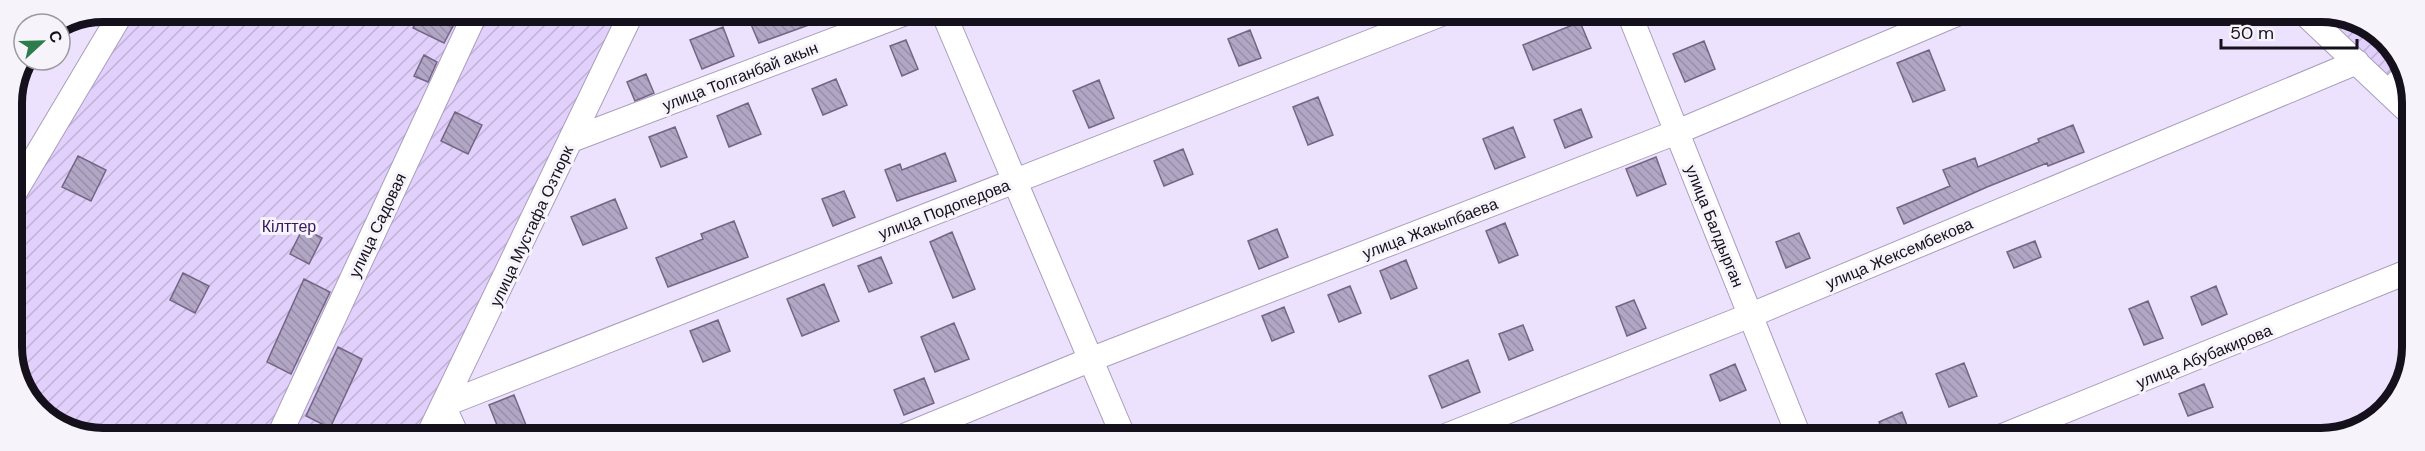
<svg xmlns="http://www.w3.org/2000/svg" width="2425" height="451" viewBox="0 0 2425 451" font-family="'DM Sans',sans-serif">
	<style>
		.garden { fill: url(#garden-furrows) }
		.building { fill: url(#building-back-hatch); stroke: #726683; stroke-width: 1.5 }
		.lines { fill: none; stroke-linecap: round; stroke-linejoin: round }
		.minor-casing { stroke: #aa9dbd; stroke-width: 26 }
		.minor { stroke: #fff; stroke-width: 24 }
		.labels { text-anchor: middle; stroke-width: 6; stroke-linejoin: round; paint-order: stroke }
		.street-label { font-size: 16px; fill: #15111c; stroke: #f6f4fa }
		.park-label { font-size: 16px; fill: #3a175b; stroke: #f6f4fa }
		.rim { fill: none; stroke: #15111c; stroke-width: 8 }
	</style>
	<defs>
		<pattern id="garden-furrows" width="10" height="10" patternUnits="userSpaceOnUse" patternTransform="scale(1.5)"><rect width="10" height="10" fill="#e1d0fb"/><path d="M-1 1l2-2M0 10L10 0M9 11l2-2" fill="none" stroke="#c0b2d7"/></pattern>
		<pattern id="building-back-hatch" width="6" height="6" patternUnits="userSpaceOnUse" patternTransform="scale(1.5)"><rect width="6" height="6" fill="#b2a6c5"/><path d="M-1 5l2 2M0 0l6 6M5-1l2 2" fill="none" stroke="#988ea9"/></pattern>
	</defs>
	<rect width="100%" height="100%" fill="#ede2fd"/>
	<path class="garden" d="M119,12H635L421,438H91L43,416L15,371L13,200Z
		M2298,13H2334L2382,35L2411,85V115Z"/>
	<path class="building" d="M421,12H434L455,22L444,43L413,28Z
		M774,12H842V13L759,43L750,22Z
		M1580,22L1591,48L1533,70L1523,45Z
		M723,27L734,56L702,69L690,40Z
		M1250,30L1261,58L1239,66L1228,39Z
		M906,40L918,69L902,76L890,46Z
		M1704,41L1715,69L1685,82L1673,54Z
		M1929,50L1945,90L1913,102L1897,63Z
		M424,55L437,62L428,82L414,76Z
		M646,74L654,93L635,101L627,82Z
		M836,79L847,105L823,115L812,89Z
		M1099,80L1114,118L1089,128L1073,91Z
		M1318,97L1333,135L1308,145L1293,107Z
		M748,103L761,134L729,147L717,116Z
		M1581,109L1592,137L1565,148L1554,120Z
		M455,112L482,125L468,154L441,141Z
		M2073,125L2084,152L2048,166L2047,163L1987,187L1904,224L1897,208L1950,186L1943,170L1975,158L1978,167L2039,142L2038,139Z
		M675,127L687,157L661,167L649,137Z
		M1513,127L1525,157L1495,169L1483,139Z
		M1183,149L1193,174L1164,186L1154,161Z
		M945,153L956,181L897,201L885,170L900,164L902,170Z
		M78,156L106,170L91,201L62,187Z
		M1656,157L1666,184L1637,196L1626,169Z
		M844,191L855,217L833,226L822,199Z
		M615,199L627,228L583,245L571,217Z
		M734,221L748,257L668,287L656,258L703,239L701,234Z
		M1505,223L1518,255L1499,263L1486,231Z
		M303,228L322,238L309,264L290,254Z
		M1277,229L1288,257L1259,269L1248,241Z
		M952,232L975,289L953,298L930,242Z
		M1799,233L1810,258L1786,268L1776,242Z
		M2035,241L2041,257L2014,268L2007,252Z
		M881,257L892,283L869,292L858,266Z
		M1406,260L1417,288L1391,299L1380,271Z
		M183,273L209,286L195,313L170,300Z
		M304,279L330,292L291,374L267,362Z
		M824,284L839,321L802,336L787,299Z
		M1350,286L1361,313L1339,322L1328,295Z
		M2216,286L2227,314L2202,325L2191,297Z
		M1634,300L1646,328L1627,336L1616,307Z
		M2148,301L2163,338L2144,345L2129,309Z
		M1284,307L1294,332L1272,341L1262,316Z
		M718,320L730,351L703,362L690,331Z
		M954,323L969,359L935,372L921,337Z
		M1523,325L1533,350L1509,360L1499,334Z
		M338,347L362,359L330,428L306,416Z
		M1468,360L1480,392L1442,408L1429,376Z
		M1964,363L1977,396L1949,407L1936,374Z
		M1735,364L1746,390L1720,401L1710,375Z
		M924,378L934,403L904,415L894,390Z
		M2204,384L2213,407L2188,416L2179,394Z
		M514,395L526,425L501,435L489,405Z
		M1902,412L1912,439H1886L1879,422Z"/>
	<g class="lines">
		<defs>
			<path id="minor" d="M943,12L1124,438
				M1629,13L1800,439
				M2304,13L2411,114
				M2388,92L2405,75
				M571,140L908,12
				M13,195L122,12
				M278,438L476,12
				M427,438L632,12
				M458,438L443,405L1444,13
				M899,438L1092,359L1677,132L1959,13
				M1438,439L1751,315L2357,62
				M1995,439L2412,270"/>
		</defs>
		<use href="#minor" class="minor-casing"/>
		<use href="#minor" class="minor"/>
	</g>
	<g class="labels">
		<g class="street-label">
			<text transform="translate(740 76) rotate(-21)" y="6">улица Толганбай акын</text>
			<text transform="translate(944 209) rotate(-21)" y="6">улица Подопедова</text>
			<text transform="translate(377 225) rotate(-65)" y="6">улица Садовая</text>
			<text transform="translate(531 226) rotate(-65)" y="6">улица Мустафа Озтюрк</text>
			<text transform="translate(1715 226) rotate(68)" y="6">улица Балдырган</text>
			<text transform="translate(1430 228) rotate(-21)" y="6">улица Жакыпбаева</text>
			<text transform="translate(1899 253) rotate(-23)" y="6">улица Жексембекова</text>
			<text transform="translate(2204 356) rotate(-22)" y="6">улица Абубакирова</text>
		</g>
		<g class="park-label">
			<text x="289" y="232">Кілттер</text>
		</g>
	</g>
	<path d="M0 0H2425V451H0ZM103 22H2321A81 81 0 0 1 2402 103V347A81 81 0 0 1 2321 428H103A81 81 0 0 1 22 347V103A81 81 0 0 1 103 22Z" fill="#f6f4fa" fill-rule="evenodd"/>
	<path class="rim" d="M103 22H2321A81 81 0 0 1 2402 103V347A81 81 0 0 1 2321 428H103A81 81 0 0 1 22 347V103A81 81 0 0 1 103 22Z"/>
	<g transform="translate(42 42) rotate(68)"><circle r="28" fill="#f6f4fa" stroke="#9c99a1" stroke-width="1.5"/>
	<path d="M0-4.5L10 22L0 15L-10 22Z" fill="#2d7c4c"/>
	<text y="-9" font-size="16" font-weight="bold" text-anchor="middle" fill="#15111c">С</text>
	</g>
	<path d="M2221 39v9h136v-9" fill="none" stroke="#15111c" stroke-width="3"/>
	<text x="2230" y="39" font-size="18" fill="#15111c" stroke="#f6f4fa" stroke-width="4.5" paint-order="stroke">50 m</text>
</svg>
